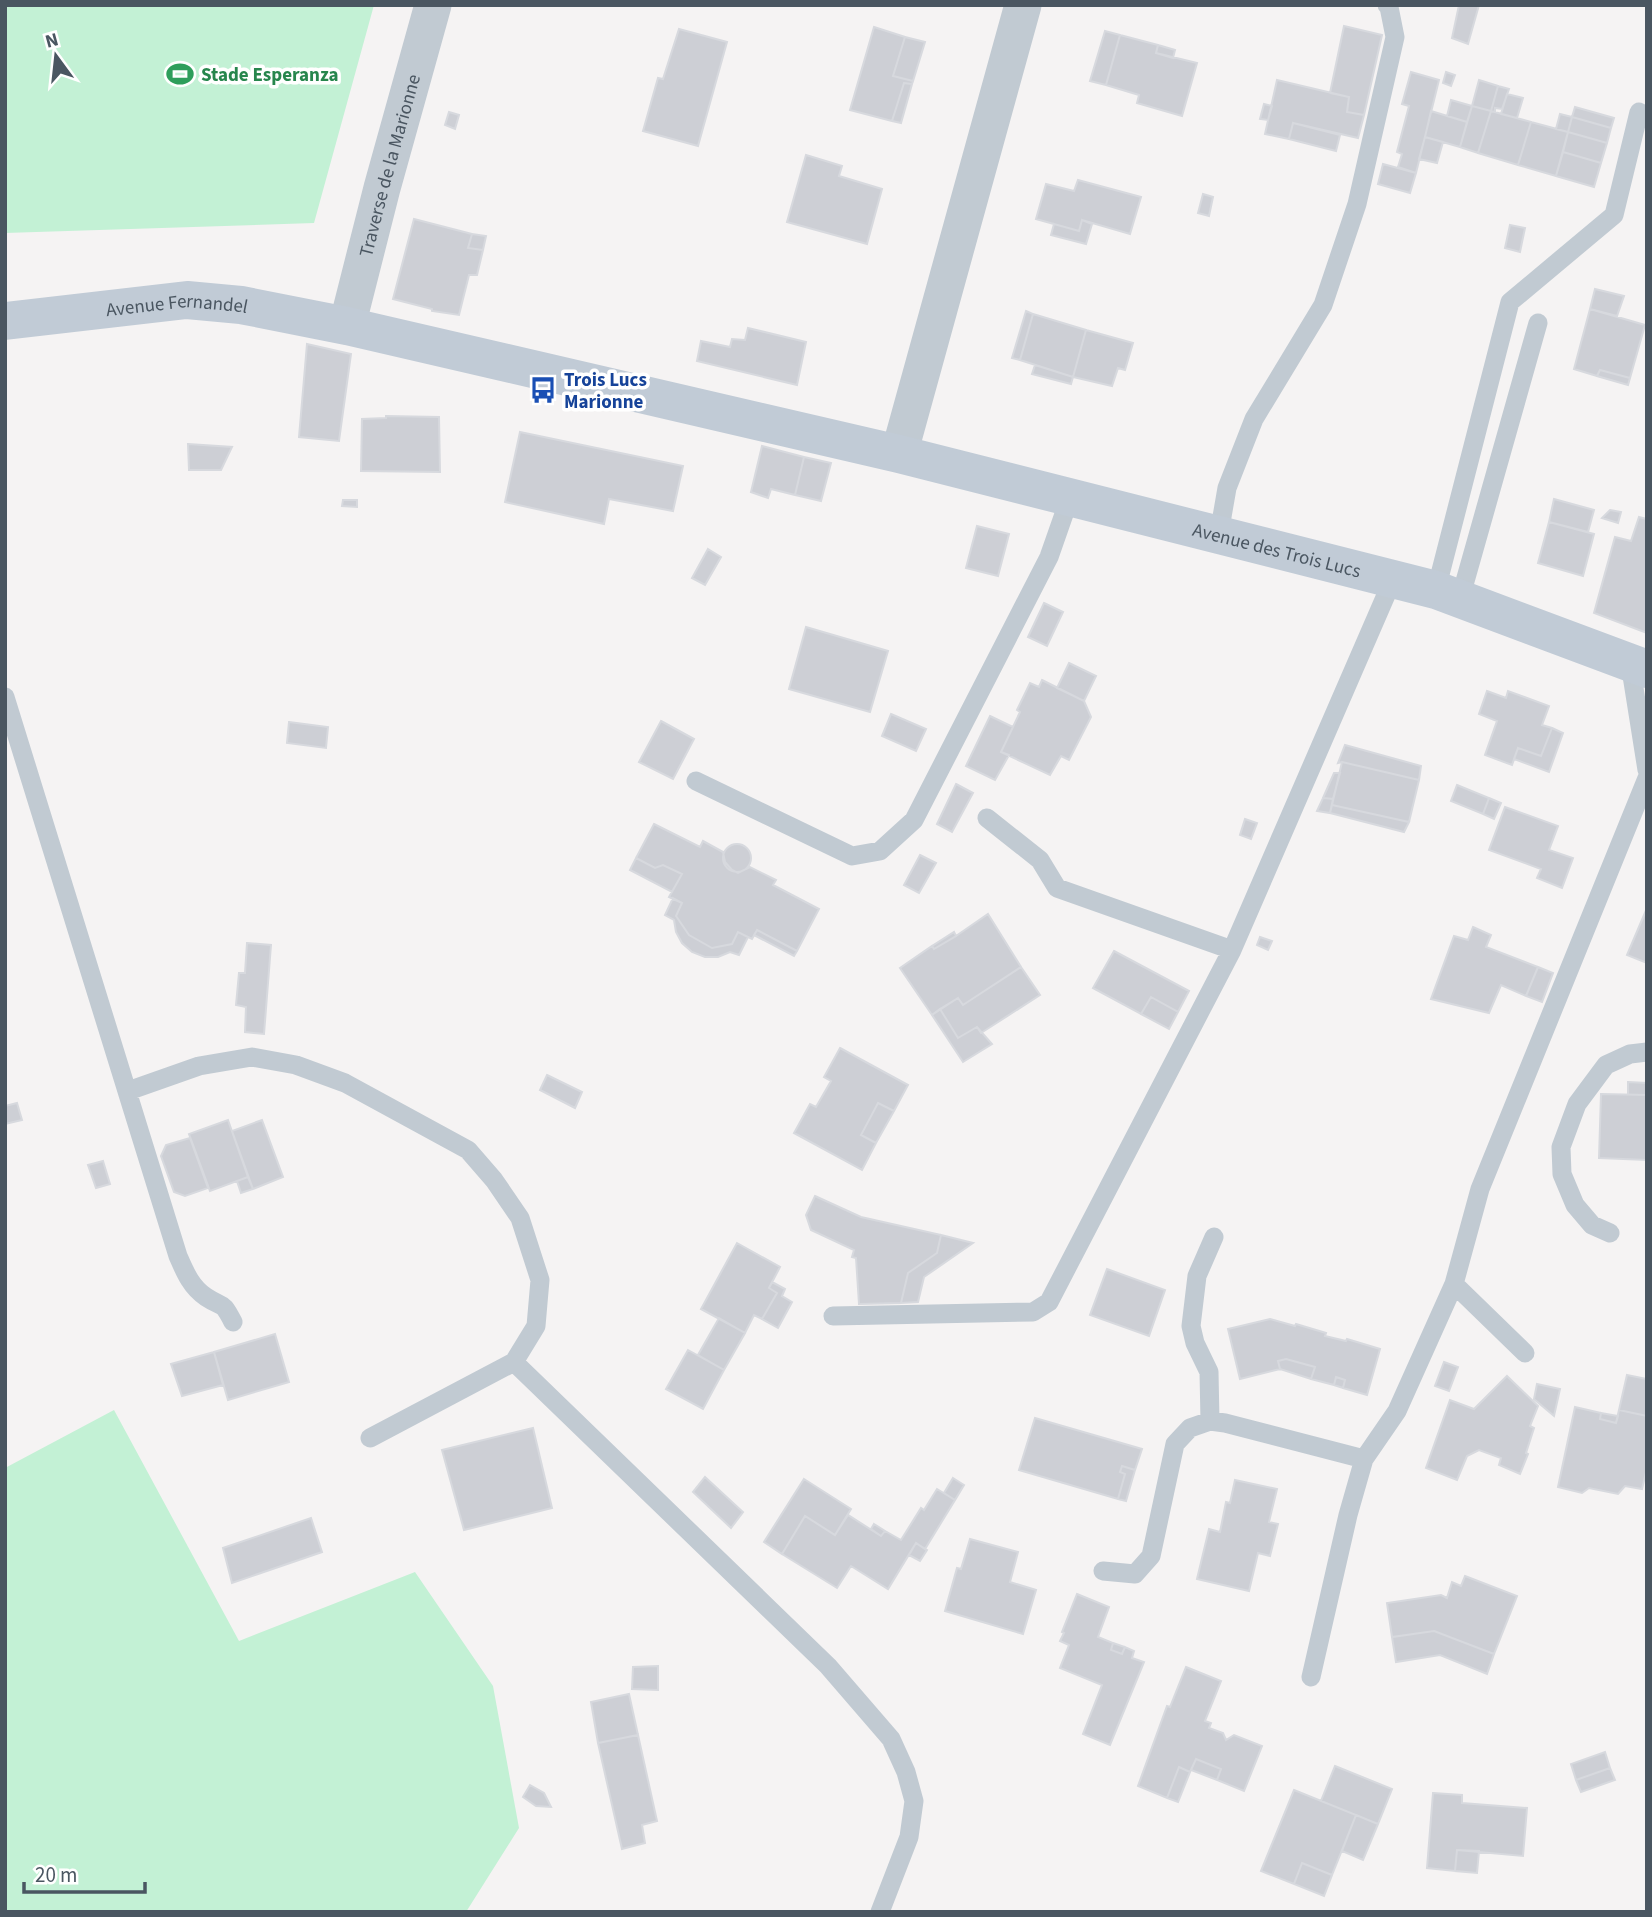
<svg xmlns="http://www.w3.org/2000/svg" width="1652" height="1917" viewBox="0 0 1652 1917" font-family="'Source Sans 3',sans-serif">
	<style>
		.green { fill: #c3f1d5 }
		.building { fill: #cdcfd5; stroke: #d7d9de; stroke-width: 2 }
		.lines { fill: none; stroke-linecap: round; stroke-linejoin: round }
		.service { stroke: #c1cad2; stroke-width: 19 }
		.minor { stroke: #c1cad2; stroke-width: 37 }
		.secondary { stroke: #c1cbd6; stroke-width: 38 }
		.labels { text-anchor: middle; stroke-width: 7; stroke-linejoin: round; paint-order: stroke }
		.leisure-label { font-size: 19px; font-weight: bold; fill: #27864d; stroke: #fff; text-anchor: start }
		.street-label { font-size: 19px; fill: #4a5661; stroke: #fff }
		.transit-label { font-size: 19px; font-weight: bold; fill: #164399; stroke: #fff; text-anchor: start }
	</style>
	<rect width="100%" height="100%" fill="#f5f3f3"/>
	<path class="green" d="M5,5H374L314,223L5,233Z
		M114,1410L239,1641L415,1572L493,1686L519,1828L466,1912H5V1468Z"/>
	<path class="building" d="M1459,5H1479L1468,44L1452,38Z
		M1344,26L1382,35L1364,115L1347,112L1349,97L1330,93Z
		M874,27L905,37L893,76L913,81L912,84L904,83L892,121L850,110Z
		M679,29L727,42L698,146L643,131L658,78L663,79Z
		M1105,31L1120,35L1106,85L1090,81Z
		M1120,35L1158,45L1156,53L1197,63L1182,116L1137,103L1139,95L1106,85Z
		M905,37L925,42L913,81L893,76Z
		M1158,45L1175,50L1173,58L1156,53Z
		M1411,72L1439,80L1416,173L1398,167L1402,154L1397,152L1409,106L1402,104Z
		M1446,72L1455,75L1451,86L1443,83Z
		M1277,80L1349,97L1347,112L1364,115L1358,138L1293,123L1289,139L1265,134Z
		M1479,80L1498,86L1491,111L1472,106Z
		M904,83L912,84L901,123L892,121Z
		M1498,86L1509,89L1502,109L1495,108V112L1491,111Z
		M1507,94L1523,98L1517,118L1501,114Z
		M1451,100L1472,106L1467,122L1447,116Z
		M1264,104L1272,106L1268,120L1260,119Z
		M1472,106L1491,111L1478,153L1460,147Z
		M1575,107L1614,118L1611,128L1572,117Z
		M1431,111L1467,122L1460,147L1425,137Z
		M1491,111L1531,122L1518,165L1478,153Z
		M449,112L459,115L455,129L445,125Z
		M1560,114L1572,117L1568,132L1556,129Z
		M1572,117L1611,128L1607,143L1568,132Z
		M1531,122L1568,132L1556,176L1518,165Z
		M1293,123L1340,135L1336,151L1289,139Z
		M1568,132L1607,143L1601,163L1563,152Z
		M1425,137L1443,142L1437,163L1419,159Z
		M1563,152L1601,163L1594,187L1556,176Z
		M806,155L842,166L839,176L882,189L867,244L787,222Z
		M1383,164L1416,173L1410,193L1378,184Z
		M1078,180L1141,197L1130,234L1082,220L1079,231L1036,219L1046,184L1074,191Z
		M1203,194L1213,197L1209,216L1198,213Z
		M414,219L472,234L468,248L483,250L477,275H469L459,315L432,311V309L393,299Z
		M1082,220L1092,224L1086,244L1051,235L1054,224L1079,231Z
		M1510,225L1525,228L1520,252L1505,248Z
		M472,234L486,236L483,250L468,248Z
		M1595,289L1624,296L1617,316L1590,309Z
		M1590,309L1645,325L1630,378L1600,370L1597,376L1574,369Z
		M1026,311L1033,314L1020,360L1012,358Z
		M1033,314L1086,330L1073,377L1020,360Z
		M748,328L806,342L797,385L697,361L701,341L730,347L732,339L745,340Z
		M1086,330L1133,343L1125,370L1118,368L1112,386L1073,377Z
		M307,344L351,354L339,441L299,437Z
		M1035,365L1073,377L1071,384L1032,374Z
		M1600,370L1630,378L1628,385L1597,376Z
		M386,416L439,417L440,472L361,471L362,419L386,418Z
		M520,432L683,466L673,511L609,499L604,524L505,502Z
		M188,444L232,447L221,470H189Z
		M762,446L804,457L795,495L771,489L768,498L751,492Z
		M804,457L831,463L821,501L795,495Z
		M1554,499L1594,510L1588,532L1549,522Z
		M343,500H357V507L342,506Z
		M1610,510L1621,512L1618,523L1602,518Z
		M1639,517L1647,519V633L1594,613L1615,537L1631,541Z
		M1549,522L1594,534L1583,576L1538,563Z
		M977,526L1009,534L998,576L966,568Z
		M708,549L721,557L705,585L692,578Z
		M1044,603L1063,612L1047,646L1028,637Z
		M806,627L888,651L870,712L789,689Z
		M1069,663L1096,676L1084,701L1057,688Z
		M1042,680L1084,701L1091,717L1069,760L1061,756L1050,775L1001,752L1020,712L1017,710L1030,683L1039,687Z
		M1487,691L1506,698L1508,691L1549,706L1542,725L1552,728L1541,756L1518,748L1512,765L1485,755L1497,721L1479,714Z
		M891,714L926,729L916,751L882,736Z
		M990,716L1013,727L1001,752L1009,755L995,780L966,766Z
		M661,721L694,739L673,779L639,762Z
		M289,722L328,727L326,748L287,743Z
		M1552,728L1563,733L1549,772L1514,759L1518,748L1541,756Z
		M1345,745L1421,766L1419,780L1342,762L1338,763Z
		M1342,762L1419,780L1409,822L1332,805Z
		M1334,773H1340L1333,799L1323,798Z
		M956,784L973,793L952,832L937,824Z
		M1457,785L1489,798L1483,814L1451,801Z
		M1323,798L1333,799L1330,813L1317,811Z
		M1489,798L1501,803L1494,819L1483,814Z
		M1332,805L1409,822L1404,832L1330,813Z
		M1505,807L1558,826L1549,850L1573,858L1562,888L1537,878L1541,869L1489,850Z
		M1245,819L1257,823L1251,839L1240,835Z
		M654,824L700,847L703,841L723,852L725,862L732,870L738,873L750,867L776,880L773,885L819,909L797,951L757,930L752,939L738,932L732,944L712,948L689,935L676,916L682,903L669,897L682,874L663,865L655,868L636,858Z
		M723 858a14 14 0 1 1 28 0a14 14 0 1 1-28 0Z
		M920,855L936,863L919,893L904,885Z
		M636,858L655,868L663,865L682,874L672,892L630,870Z
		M673,898L682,903L676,916L689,935L712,948L732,944L738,932L748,937L739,955L730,952L718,957H705L692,952L682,943L676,932L674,920L665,915Z
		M1647,908V963L1627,955Z
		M988,914L1021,967L963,1005L958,998L932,1015L900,968L932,946L934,949L956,936Z
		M1473,927L1491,935L1486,947L1538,967L1526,996L1501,985L1489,1013L1431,999L1454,936L1468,940Z
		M757,930L797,951L794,956L754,935Z
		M954,932L956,936L934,949L932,946Z
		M1260,937L1272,941L1268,950L1257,945Z
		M247,943L271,945L264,1034L245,1032L246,1007L236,1005L239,973H245Z
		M1114,951L1189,991L1178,1012L1151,997L1141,1014L1093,988Z
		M1021,967L1040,995L981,1033L977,1027L958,1038L940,1009L958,998L963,1005Z
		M1538,967L1553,973L1542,1002L1526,996Z
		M1151,997L1178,1012L1169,1029L1141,1014Z
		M940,1009L958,1038L977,1027L992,1044L963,1062L932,1015Z
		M840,1048L908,1085L894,1111L878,1103L861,1135L876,1143L862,1170L794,1133L810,1104L816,1107L831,1081L824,1077Z
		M547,1075L582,1092L575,1108L540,1090Z
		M1628,1082L1647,1083V1095H1628Z
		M1601,1094L1647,1095V1160L1599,1158Z
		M17,1103L22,1120L5,1124V1106Z
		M878,1103L894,1111L876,1143L861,1135Z
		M228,1120L248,1177L210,1191L189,1134Z
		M262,1120L283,1177L253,1189L232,1131Z
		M190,1138L208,1188L185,1196L174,1192L161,1156L166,1145Z
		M103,1161L110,1184L96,1188L88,1165Z
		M248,1177L253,1189L241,1193L237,1181Z
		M815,1196L861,1217L941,1235L937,1253L908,1273L901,1303L859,1304L856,1258L852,1257L854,1250L811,1230L806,1215Z
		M941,1235L973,1243L924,1277L918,1302L901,1303L908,1273L937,1253Z
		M737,1243L780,1267L769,1288L777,1293L762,1319L754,1315L745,1333L701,1309Z
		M1107,1269L1165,1290L1149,1336L1090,1315Z
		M772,1282L785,1289L782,1296L792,1302L778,1328L762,1319L777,1293L769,1288Z
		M719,1318L745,1333L724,1370L698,1355Z
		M1270,1319L1295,1326L1296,1324L1326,1333L1325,1336L1346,1341L1347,1339L1380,1349L1367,1395L1343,1388L1345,1380L1336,1377L1334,1385L1311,1379L1315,1367L1286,1359L1278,1361L1280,1369L1240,1379L1228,1329Z
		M275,1334L289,1382L228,1400L214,1352Z
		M688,1350L724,1370L703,1409L666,1389Z
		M214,1352L223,1385L182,1396L171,1364Z
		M1286,1359L1315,1367L1311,1379L1280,1369L1278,1361Z
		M1444,1362L1458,1367L1449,1391L1435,1386Z
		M1627,1375L1647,1379V1416L1619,1410Z
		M1507,1376L1538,1406L1530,1426L1534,1428L1526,1453L1528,1454L1520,1474L1499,1465L1501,1458L1479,1450L1467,1456L1457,1480L1426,1468L1450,1400L1474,1409Z
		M1336,1377L1345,1380L1343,1388L1334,1385Z
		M1537,1384L1560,1389L1554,1416L1534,1399Z
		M1575,1407L1601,1413L1600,1419L1616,1423L1619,1410L1647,1416V1468L1642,1489L1625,1486L1618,1494L1589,1488L1582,1493L1558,1487Z
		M1601,1413L1618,1416L1616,1423L1600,1419Z
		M1035,1418L1142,1449L1135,1470L1122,1466L1120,1472L1125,1474L1118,1499L1019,1470Z
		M533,1428L552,1508L464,1530L442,1450Z
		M1122,1466L1135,1470L1126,1501L1118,1499L1125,1474L1120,1472Z
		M705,1477L743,1512L731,1528L693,1492Z
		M953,1478L964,1485L955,1500L944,1493Z
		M804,1479L851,1509L835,1535L805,1516L782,1554L764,1542Z
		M1235,1480L1277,1489L1269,1522L1278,1524L1270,1556L1258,1553L1249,1591L1197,1579L1209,1529L1220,1532L1226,1502L1230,1503Z
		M937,1489L955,1500L925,1549L916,1543L888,1589L851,1566L837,1588L782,1554L805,1516L835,1535L848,1515L881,1536L885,1531L901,1540L921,1508L924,1510Z
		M311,1518L322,1552L232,1583L223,1548Z
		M874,1524L885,1531L881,1536L871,1529Z
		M970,1539L1018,1552L1010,1582L1036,1590L1023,1634L945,1611L957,1568L961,1569Z
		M916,1543L927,1550L920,1561L909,1555Z
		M1465,1576L1517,1596L1494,1654L1434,1631L1392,1637L1387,1603L1441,1595L1447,1598L1452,1582L1461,1586Z
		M1077,1594L1109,1607L1098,1637L1113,1643L1111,1650L1122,1654L1125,1647L1134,1651L1132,1658L1144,1662L1110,1745L1083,1734L1102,1685L1060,1668L1069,1645L1060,1641L1064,1633L1062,1632Z
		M1434,1631L1494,1654L1487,1674L1440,1655L1396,1662L1392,1637Z
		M1113,1643L1125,1647L1122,1654L1111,1650Z
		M658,1666V1690L632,1689L633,1667Z
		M1186,1667L1221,1681L1205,1721L1211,1723L1209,1728L1223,1733L1226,1740L1234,1735L1262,1746L1244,1791L1217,1780L1221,1769L1196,1759L1190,1772L1179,1767L1167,1798L1138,1786L1167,1706L1170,1707Z
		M629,1694L638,1735L598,1743L591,1702Z
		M638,1735L657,1821L642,1825L645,1843L622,1849L598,1743Z
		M1605,1752L1610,1768L1576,1780L1571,1764Z
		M1196,1759L1221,1769L1217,1780L1191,1770Z
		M1335,1766L1392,1789L1378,1824L1321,1801Z
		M1179,1767L1190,1772L1178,1802L1167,1798Z
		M1610,1768L1615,1780L1581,1792L1576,1780Z
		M530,1785L544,1793L551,1807L536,1806L523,1797Z
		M1294,1790L1356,1815L1332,1875L1302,1863L1294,1884L1261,1871Z
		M1433,1793L1462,1795V1803L1527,1808L1523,1856L1457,1850L1455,1871L1427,1868Z
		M1356,1815L1378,1824L1363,1860L1342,1851Z
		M1457,1850L1479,1851L1477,1873L1455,1871Z
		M1302,1863L1332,1875L1324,1896L1294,1884Z"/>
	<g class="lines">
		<path class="service" d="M1219,534L1227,488L1254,419L1323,305L1357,204L1395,37L1389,7L1387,5
			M1436,590L1510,302L1614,215L1639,112
			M1460,599L1538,323
			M1630,663L1647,770
			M5,697L178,1256C185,1272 191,1287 206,1297C224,1309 221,1299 233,1322
			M696,781L852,856L880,851L914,820L1049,557L1070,497
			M987,818L1040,860L1057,888L1232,950
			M128,1091L199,1066L252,1057L296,1065L345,1083L468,1150L494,1180L520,1218L540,1280L536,1326L514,1362L370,1438
			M1610,1233L1592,1225L1575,1205L1562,1174L1561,1147L1577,1104L1606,1065L1630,1054L1647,1052
			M1454,1284L1525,1353
			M833,1316L1033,1312L1049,1302L1232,950L1393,579
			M514,1362L828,1666L891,1739L906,1772L914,1801L909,1837L880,1912
			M1210,1421L1209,1372L1195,1343L1191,1326L1197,1276L1214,1237
			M1103,1571L1135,1574L1151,1556L1175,1444L1190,1428L1210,1421L1225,1423L1364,1459
			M1311,1677L1348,1515L1364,1459L1397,1411L1454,1284L1480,1189L1647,778"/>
		<g class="minor">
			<path id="s1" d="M347,326L382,188L433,5"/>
			<path d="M899,454L1023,5"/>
		</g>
		<path class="secondary" id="s2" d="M5,321L187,300L241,305L347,326L899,454L1436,590L1647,669"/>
	</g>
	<defs>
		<symbol id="stadium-bare" viewBox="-9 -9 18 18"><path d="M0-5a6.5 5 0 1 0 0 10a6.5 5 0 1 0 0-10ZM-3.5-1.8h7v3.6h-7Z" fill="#2e9e5b" stroke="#fff" stroke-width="2.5" paint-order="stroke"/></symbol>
		<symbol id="bus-bare" viewBox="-9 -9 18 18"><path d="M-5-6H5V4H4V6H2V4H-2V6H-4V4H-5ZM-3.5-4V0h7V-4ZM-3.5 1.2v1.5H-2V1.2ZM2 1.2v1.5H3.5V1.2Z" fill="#1a4fb4" stroke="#fff" stroke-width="2.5" paint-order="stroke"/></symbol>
	</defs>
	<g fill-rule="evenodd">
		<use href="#stadium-bare" x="161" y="55" width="38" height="38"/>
		<use href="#bus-bare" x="524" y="371" width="38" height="38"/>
	</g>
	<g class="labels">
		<g class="leisure-label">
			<text x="201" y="81">Stade Esperanza</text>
		</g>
		<g class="street-label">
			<text dy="7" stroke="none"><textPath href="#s1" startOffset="166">Traverse de la Marionne</textPath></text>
			<text dy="7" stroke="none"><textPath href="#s2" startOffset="173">Avenue Fernandel</textPath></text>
			<text dy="7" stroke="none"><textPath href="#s2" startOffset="1302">Avenue des Trois Lucs</textPath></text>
		</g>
		<g class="transit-label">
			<text x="564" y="386">Trois Lucs<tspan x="564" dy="22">Marionne</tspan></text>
		</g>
	</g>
	<rect width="1652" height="1917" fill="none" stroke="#4a5661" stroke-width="14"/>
	<g transform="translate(56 56) rotate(345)" stroke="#ffffff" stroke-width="5" paint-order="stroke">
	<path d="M0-5L12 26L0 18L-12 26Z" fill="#4a5661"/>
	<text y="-10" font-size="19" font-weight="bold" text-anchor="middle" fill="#4a5661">N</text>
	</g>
	<path d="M24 1882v10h121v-10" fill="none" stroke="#4a5661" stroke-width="3.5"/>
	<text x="35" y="1882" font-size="21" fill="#4a5661" stroke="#ffffff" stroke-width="5" paint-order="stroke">20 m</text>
</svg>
